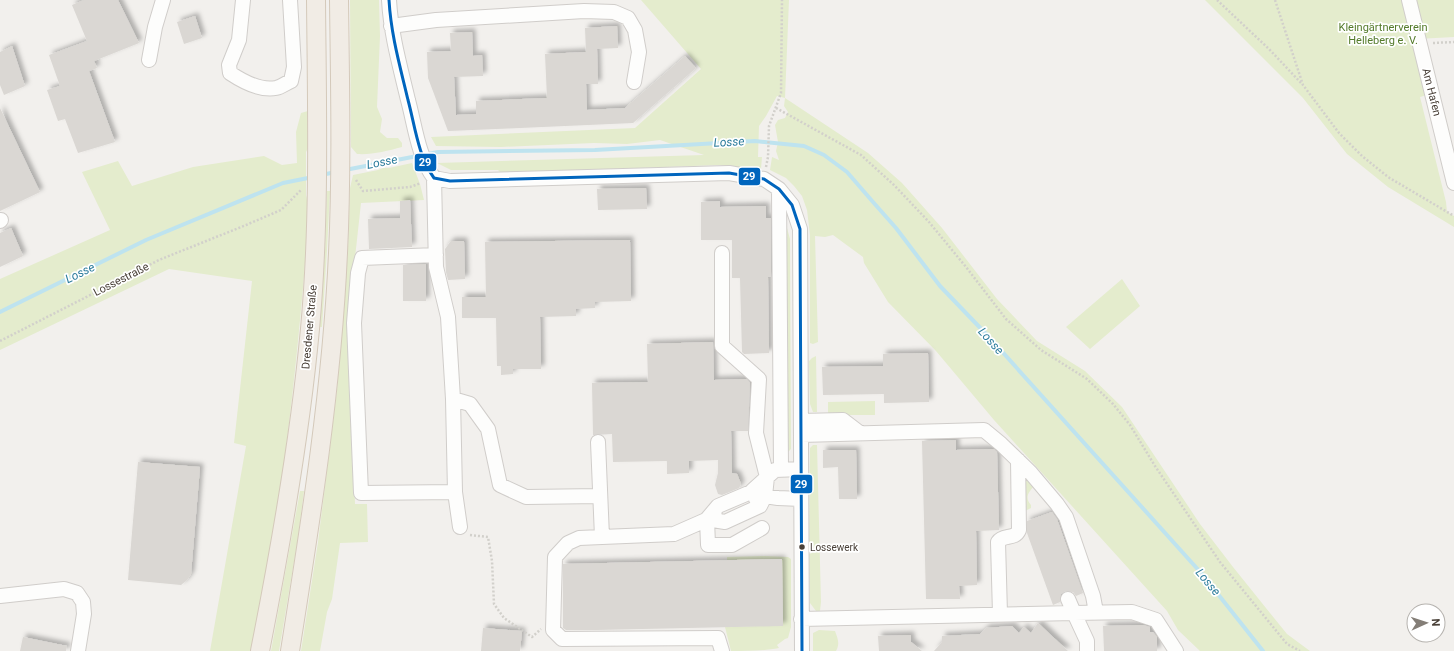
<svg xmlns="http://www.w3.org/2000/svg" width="1454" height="651" viewBox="0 0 1454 651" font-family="Roboto,sans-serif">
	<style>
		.green { fill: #e4eccd }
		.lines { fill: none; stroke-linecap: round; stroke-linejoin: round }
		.stream { stroke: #bee3ef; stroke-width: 4 }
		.building { fill: #dad7d3; filter: url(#shadow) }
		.minor-casing { stroke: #d0cdca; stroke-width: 16 }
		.major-casing { stroke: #d4c9ba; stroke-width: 20 }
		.path { stroke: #d2d0cb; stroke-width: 2.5; stroke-dasharray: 2 2; stroke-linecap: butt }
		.minor { stroke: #fdfdfc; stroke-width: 14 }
		.major { stroke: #f1ece5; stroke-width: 18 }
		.bus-1-casing { stroke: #fff; stroke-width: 6 }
		.bus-1 { stroke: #0065bd; stroke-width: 3 }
		.bus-dot { fill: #494038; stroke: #fff; stroke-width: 1.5 }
		.labels { text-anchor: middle; stroke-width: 3.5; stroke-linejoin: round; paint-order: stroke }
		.bus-label { font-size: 10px; fill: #494038; stroke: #fff; text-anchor: start }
		.park-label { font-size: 11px; fill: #547b2b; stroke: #fff }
		.street-label { font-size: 11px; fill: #494038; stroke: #fff }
		.water-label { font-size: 12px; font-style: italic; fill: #2c7c9c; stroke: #fff }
		.line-badge { stroke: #fff; stroke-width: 1.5 }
		.badge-label { font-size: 11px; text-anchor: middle; font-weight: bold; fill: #fff }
	</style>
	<defs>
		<filter id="shadow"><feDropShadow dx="3.5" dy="-3.5" stdDeviation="2" flood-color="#0004"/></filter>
	</defs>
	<rect width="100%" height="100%" fill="#f2f0ed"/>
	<path class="green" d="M350,0H379L380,36L377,107L382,119L380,132L387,138H398L402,143V147C387,151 372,155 357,154L351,147Z
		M641,0H789L785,98L868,153L902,183L942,228L997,299L1037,341L1085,371L1122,407L1200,524L1233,567L1287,634L1310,651H1200L1178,630L1167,611L994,420L936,351L888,302L864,263L863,257L833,235L825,237L815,236L818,342L813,344L810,343V235L807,210L802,196L794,186L786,178L770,170L772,157L779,160L776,151L778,142L775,125L778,120L785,118L788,112L784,106L785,98L777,96L766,116L759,126L758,157H762L761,169L759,170L719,165L501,173L498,170H451L437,163L704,155L660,140L627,144L594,143L501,147L436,146L431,137L635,128L701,69Z
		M1205,0H1454V37L1417,39L1430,94L1420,97L1446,202L1447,212L1454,216V227L1388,187L1347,154L1303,98Z
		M308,111V148L306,152V195C308,201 307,209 307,216C307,240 305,264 303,288C292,410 278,532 251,651H210L246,446L234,443L252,281L169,269L0,350V279L110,230L82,172L118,161L132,186L193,167L264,156L282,165L297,163L296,132L301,113Z
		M412,163L420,184L424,200L361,203L349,313L355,504H367L368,542L340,543L332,599L327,612L320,651H301L318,542L337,390L348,249L350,188L353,175L378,170L383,168H389Z
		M327,191H330L327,250L322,327H319L325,250Z
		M784,222L787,228L790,239L791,449L788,452L785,449Z
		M1122,279L1140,306L1090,349L1066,327Z
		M816,356L817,412H813L810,404L809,361L812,358Z
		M875,401V415H828V402Z
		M813,445H817L821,602L820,611H816L810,603L809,554L812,553V542H809L810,448Z
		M1022,472L1034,486C1029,492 1024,497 1031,505V508L1025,511Z
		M300,491H304L298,538L279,651H271Z
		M765,556L788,557L791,559V627L788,638L785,639L777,645L779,648C765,651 746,651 731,651L725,627L783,625L782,559L727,560V557Z
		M819,630L835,631C838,639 840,644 836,651H813V633Z"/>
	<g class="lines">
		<path class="stream" d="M345,170L438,152L595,150L755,141L804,146L824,155L847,172L873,202L896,228L940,286L988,336L1202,574L1263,651
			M321,175L336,172
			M0,312L146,240L283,183L313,177"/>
	</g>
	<path class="building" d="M84,0H118L139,43L94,61L97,68L89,71L115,142L78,153L65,119L58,121L47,90L60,86L49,55L87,41L72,5Z
		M195,16L202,38L184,44L177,22Z
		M617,26L618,48L597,49L598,84H586L587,110L625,108L685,56L696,68L633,123L448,131L428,78L427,52L451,51L450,33L472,32L473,56L482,55L483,76L454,77L456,115L476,114V101L547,98L545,54L586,52L585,28Z
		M12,46L25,86L4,95L0,85V52Z
		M0,108L40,192L0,211Z
		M646,188L647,209L598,210L597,189Z
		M410,200L412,247L369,249L368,219L400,218V201Z
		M720,201V207L766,206V218H771V277H768L769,353L744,354L742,352L740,278H732V240H701V202Z
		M11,228L23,256L0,267V233Z
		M630,240L631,301L595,302V308L576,309V316L540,317L541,369H513V374L501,375V366H497L496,318H462V297H486L485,242Z
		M451,241H464L465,279L448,280L446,272L445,249Z
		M426,264V301H403V265Z
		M713,342L714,380L747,379L750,383L748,431H731L732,473L737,474L741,484L739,488L722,495L718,494L715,485L718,473V460L689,461V473L667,474V461L613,462L612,434L593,435L592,383L648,382L647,344Z
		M928,353L929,402L884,403V394L823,395L822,367L883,366V354Z
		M956,440V450L994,449L997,452L999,530L976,531L977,585L959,586L960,599H926L922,441Z
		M823,450H856L857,499H839L838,467L823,468Z
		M138,462L200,467L191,574L187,580L181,585L128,580Z
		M1052,512L1057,519L1083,593L1076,596L1073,592L1065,591L1061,594L1060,602L1053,605L1027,533V521Z
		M782,559L783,626L596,630H566L563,628V564Z
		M1038,623L1068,651H934L942,642V636L980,634L986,628L1012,626L1019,633L1024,627L1031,633Z
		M1143,625L1150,627V632H1153L1157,637V651H1104L1103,626Z
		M483,628L522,631L520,651H481Z
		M911,635V642L922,651H879L878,636Z
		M23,637L67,646L66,651H20Z"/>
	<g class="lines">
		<defs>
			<path id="minor" d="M243,0L239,40L229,65L230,73C242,81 261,91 276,88C281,87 286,83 291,81L294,67L290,0
				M389,0C391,35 400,66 408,100C415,126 418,156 434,178L450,181L729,173L764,179L779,189L792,205L800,229L802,651
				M1409,0L1454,183
				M391,26L436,20L584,11L614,12L628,18L635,30L639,52L634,82
				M149,60L155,27L163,0
				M434,178L436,267L448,317L453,399L455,492L460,527
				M779,189L781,469
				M0,221L1,220
				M722,253V346L759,379L756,433L767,477L765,496L760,506L725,522L707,519L718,506L751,492L753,490L775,470L801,469
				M436,255L362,258L358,273L354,323L361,493L455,492
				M453,399L470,404L488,429L500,485L526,497L600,496
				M801,421L843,420L860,433
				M801,435L984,430L1001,444L1030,472L1057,504L1066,517L1093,596L1096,612
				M598,442L602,537L674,534L715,516
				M756,499L765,496L778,498L801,499
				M707,519L708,545H732L762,528
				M602,537L579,538L568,543L555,557L553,630L562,639L718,638L722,651
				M0,596L64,589L77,593L83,602L84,614L78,651
				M1068,599L1074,613L1132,612L1156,620L1176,651
				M1000,614L998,542C1003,534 1015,540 1019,530L1018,460
				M801,619L1074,613L1087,641V651"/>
			<path id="major" d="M260,651C281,545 300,437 310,329C320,220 317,110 316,0
				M290,651C311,519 332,387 338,253C342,169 340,84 339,0"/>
		</defs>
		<use href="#minor" class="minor-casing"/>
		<use href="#major" class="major-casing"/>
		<path class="path" d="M1217,0L1269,49L1302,84
			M1275,0L1303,85L1339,133L1362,156L1388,177L1454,216
			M1433,43L1454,42
			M776,108L861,155L894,185L929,222L966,267L1006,319L1041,350L1087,379L1113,404L1130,425L1155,466L1220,562L1287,644L1300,651
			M766,167L768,157L769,126L781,93L782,0
			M356,180L363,191L410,187L421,183
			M0,341L159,260L246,225L281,210L302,189
			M470,535L488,537L492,561L494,604L504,618L532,637L541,629"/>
		<use href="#minor" class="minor"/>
		<use href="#major" class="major"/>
		<defs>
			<path id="bus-1" d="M389,0C391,35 400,66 408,100C415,126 418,156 434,178L450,181L729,173L764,179L779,189L792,205L800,229L802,651"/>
		</defs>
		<use href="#bus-1" class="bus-1-casing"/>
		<use href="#bus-1" class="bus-1"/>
	</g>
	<circle class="bus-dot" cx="802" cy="547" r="3.5"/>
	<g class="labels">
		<g class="bus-label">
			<text x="810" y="551">Lossewerk</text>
		</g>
		<g class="park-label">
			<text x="1383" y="31">Kleingärtnerverein<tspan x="1383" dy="13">Helleberg e. V.</tspan></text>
		</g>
		<g class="street-label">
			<text transform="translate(1432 92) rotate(76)" y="4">Am Hafen</text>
			<text transform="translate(121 279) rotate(-27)" y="4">Lossestraße</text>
			<text transform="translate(309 327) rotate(-85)" y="4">Dresdener Straße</text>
		</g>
		<g class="water-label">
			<text transform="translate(729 142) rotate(-3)" y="4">Losse</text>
			<text transform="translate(382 162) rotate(-11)" y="4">Losse</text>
			<text transform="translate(80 273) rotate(-26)" y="4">Losse</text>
			<text transform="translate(991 341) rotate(48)" y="4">Losse</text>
			<text transform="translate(1208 582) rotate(50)" y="4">Losse</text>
		</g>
	</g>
	<g class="line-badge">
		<rect x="414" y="153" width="23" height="19" rx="4" fill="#0065bd"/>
		<rect x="738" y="167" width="23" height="19" rx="4" fill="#0065bd"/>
		<rect x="790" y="474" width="23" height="20" rx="4" fill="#0065bd"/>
	</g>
	<g class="badge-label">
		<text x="425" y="166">29</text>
		<text x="749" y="180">29</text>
		<text x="801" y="488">29</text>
	</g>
	<g transform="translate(1426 623) rotate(87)"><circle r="19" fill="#ffffff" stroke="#b6b3af"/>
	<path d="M0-3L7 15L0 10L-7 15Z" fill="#847e77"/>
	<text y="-6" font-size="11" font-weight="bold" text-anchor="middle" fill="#494038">N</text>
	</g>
</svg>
